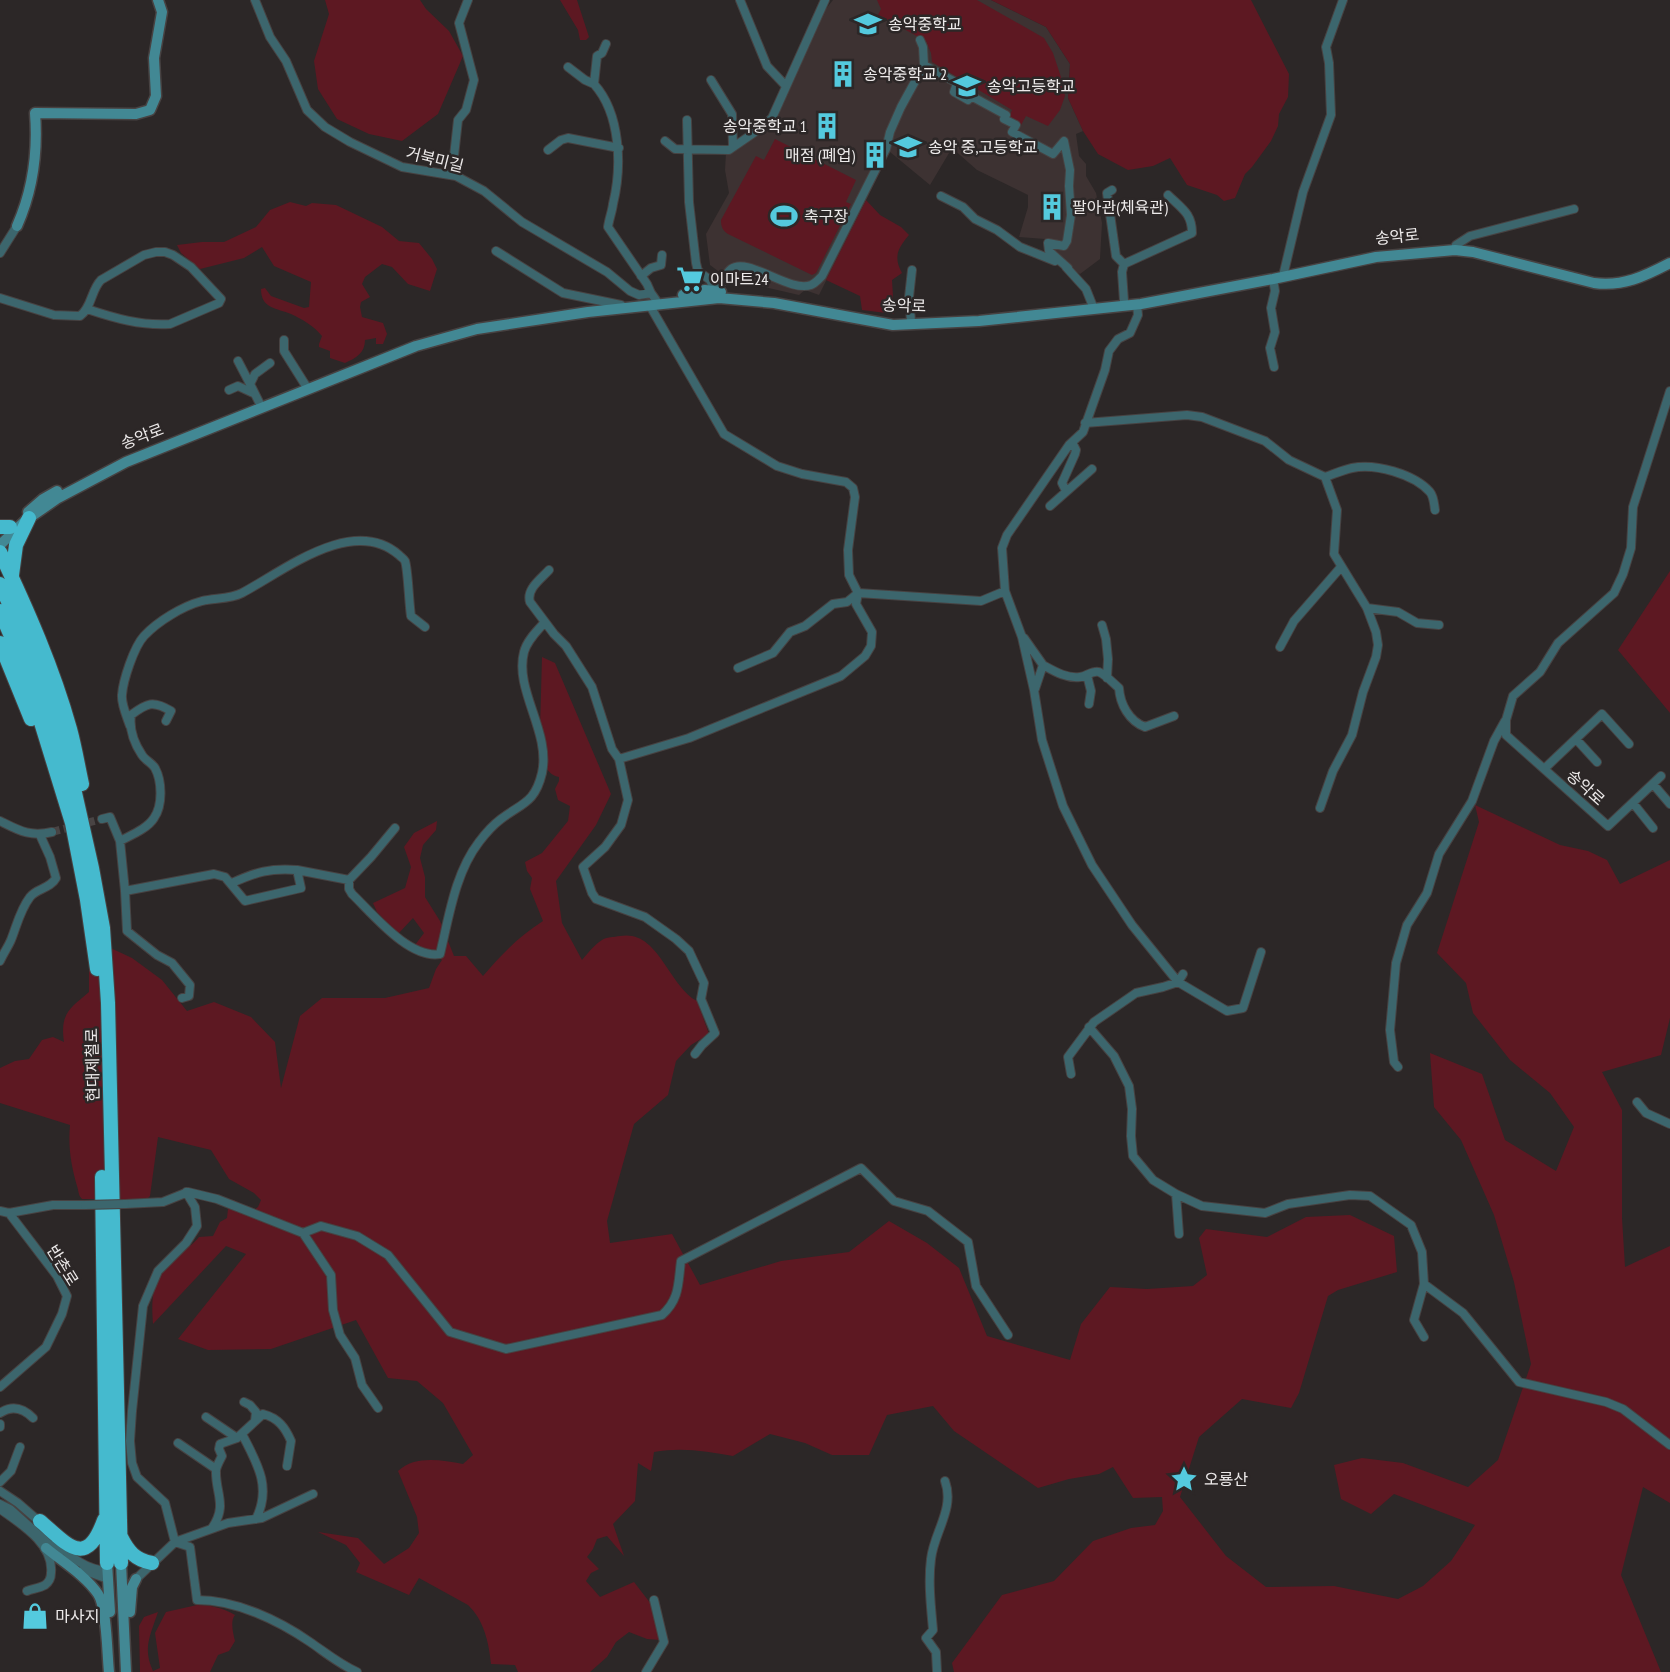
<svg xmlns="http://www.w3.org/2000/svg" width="1670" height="1672" viewBox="0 0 1670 1672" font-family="'PT Sans Narrow','Noto Sans KR',sans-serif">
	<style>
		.built { fill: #3d3232 }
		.green { fill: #5d1822 }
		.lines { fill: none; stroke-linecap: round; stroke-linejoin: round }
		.street-tunnel { stroke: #494444; stroke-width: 8; stroke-dasharray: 8 4; stroke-linecap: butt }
		.street-casing { stroke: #474242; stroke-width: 10 }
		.secondary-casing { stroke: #474242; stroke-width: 13 }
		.highway-casing { stroke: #474242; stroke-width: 16 }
		.street { stroke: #3c666d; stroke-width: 8 }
		.secondary { stroke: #428894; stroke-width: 10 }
		.highway { stroke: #45bace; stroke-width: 14 }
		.street-bridge-casing { stroke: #474242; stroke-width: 10; stroke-linecap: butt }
		.street-bridge { stroke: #3c666d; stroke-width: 8 }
		.labels { text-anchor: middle; stroke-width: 5; stroke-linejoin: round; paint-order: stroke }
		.poi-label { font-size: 16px; fill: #edeaea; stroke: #2c2727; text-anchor: start }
		.street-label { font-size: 16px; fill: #edeaea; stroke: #2c2727 }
	</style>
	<rect width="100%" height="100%" fill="#2c2727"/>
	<path class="built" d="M833,0H991L1046,27L1070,64L1068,98L1083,131L1076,134L1079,156L1086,164V176L1096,193L1102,223L1100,259L1080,274L1044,252L1045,239L1019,237L1028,207V195L977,170L952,148L930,185L890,152L819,295L805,290L799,295L743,282L718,271L710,265L706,234L729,193L725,170L726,153L775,120L825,10Z"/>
	<path class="green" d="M325,0H420L426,9L449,31L463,56L438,114L402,141L369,134L337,119L318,89L314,61L329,14Z
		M560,0H577L589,37L586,40H580L578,30Z
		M877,0H977L1044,38L1053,53L1061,77L1065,96L1060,110L1048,126L1026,116L1021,125L1009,118L1012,110L932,62L931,53L926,41L878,15L881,9Z
		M991,0H1251L1289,74L1288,97L1279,114L1278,126L1271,141L1252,167L1245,174L1235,198L1224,201L1217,195L1187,185L1170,158L1153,166L1128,170L1098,154L1083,131L1068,98L1070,64L1046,27Z
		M775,139L856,180L846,202L851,204L816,273L812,275L728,234C722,230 721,226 721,220L756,156L764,160Z
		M866,200L880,215L901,227L909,235C898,248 893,257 902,273L892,280L894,314L862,310L860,296L826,280Z
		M290,202L306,206L312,203L336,205L382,227L399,241L419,243L432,259L437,269L430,291L408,284L392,267L382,264L365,277L362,284L370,297L361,302L360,307L362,317L383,323L387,334L383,344H376V338L365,340C365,353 356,358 345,363L330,358V351L319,347V344L322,336C314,326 302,319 291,314C277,308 261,309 261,289L265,288L271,296L304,308L309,307L311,282L274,266L262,247L244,258L200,269L181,253L177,245L202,242H224L256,227L270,210Z
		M1670,571V713L1618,650Z
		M542,657L555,663L611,794L596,825L556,881L562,923L582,960C588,953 594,945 602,940C606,937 614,937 620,936C658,929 668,985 697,1001L709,1034L691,1045L676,1061L668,1095L634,1124L607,1221L610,1243L672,1234L700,1285L781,1261L849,1252L889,1221L927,1243L959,1268L987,1336L1070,1360L1081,1324L1110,1287L1147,1289L1193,1286L1207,1275L1199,1238L1206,1229L1267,1237L1306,1217L1350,1215L1394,1236L1397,1272L1338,1290L1328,1296L1299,1393L1291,1408L1242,1399L1199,1437L1180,1497L1226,1556L1266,1587L1334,1586L1398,1599L1423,1586L1451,1561L1475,1525L1394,1494L1371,1514L1341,1499L1334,1465L1362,1458L1403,1463L1468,1487L1498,1460L1531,1364L1514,1282L1494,1215L1461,1140L1434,1107L1430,1053L1482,1074L1505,1140L1556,1171L1574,1127L1550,1093L1510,1060L1473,1013L1466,983L1437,953L1479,822L1475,805L1560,845L1588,851L1607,860L1620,884L1670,860V1018L1661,1055L1602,1072L1622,1110V1218L1625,1267L1670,1246V1503L1643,1487L1621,1575L1661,1672H954L952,1663L1002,1595L1054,1581L1093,1541L1131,1528L1155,1525L1163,1511L1162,1497L1133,1498L1113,1467L1099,1474L1069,1479L1038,1488L954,1431L933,1406L887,1415L869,1455H832L805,1443L770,1434L733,1456C707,1451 681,1447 654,1452L651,1471L638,1463L635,1501L613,1524L624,1556L607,1536L597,1539L593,1549L587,1557L599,1569L591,1573L586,1581L600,1597L634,1582L651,1604L661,1640L647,1639L629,1632L616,1642L607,1657L590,1672H518L515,1665L491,1664C489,1643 484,1620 468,1605L419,1578L409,1595L356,1572L360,1563L346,1545L318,1532L358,1538L384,1564L409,1548L419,1533L417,1517L398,1471C415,1455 441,1460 463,1464L473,1455L443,1403L417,1381L388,1378L356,1320L271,1349L208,1350L178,1339L246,1254L226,1246L153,1324C151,1296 152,1281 173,1259C182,1251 191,1247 199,1237L213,1236L220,1222L227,1218L228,1209L234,1200L243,1206L254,1210L258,1207L261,1200L254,1193L229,1179L211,1150L158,1137L150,1196L147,1199H82C78,1195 79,1192 77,1186C71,1165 68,1147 70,1125L0,1103V1068L15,1061L29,1059L42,1040L53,1037L64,1042C60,1014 69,1009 89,992V957L102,944L132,958L162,980L187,1011L214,1002L251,1017L275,1042L281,1088L300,1016L322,998H385L429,988L436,969L442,960L433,951L415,945L424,933L413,918L398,934L377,912L373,903L405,888L411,867L404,847L414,833L437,821L436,830L423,845L420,858L425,877V897L440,921L454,956H466L483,976C501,955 519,936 543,921L530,889L532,878L527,871L525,862L542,853L568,821L570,806L558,800L555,789L559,781V777C543,774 543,756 537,743L540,729Z
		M197,1605C211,1605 223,1608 235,1615C230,1621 233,1633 235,1641L229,1651L218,1655L210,1672H140L139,1626L144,1617L158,1612C151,1634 142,1648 153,1671L160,1668L155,1633L166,1612Z"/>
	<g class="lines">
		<path class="street-tunnel" d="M52,832L102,819"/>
		<defs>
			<path id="street" d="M255,0L270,37L286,61L307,110L325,127L350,142L402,167L456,176L484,191L522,222L607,272L630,291L639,295L651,293L656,300
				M740,0L767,66L785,85
				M606,44L602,53L597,56L594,84C621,114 622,167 613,204C612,212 609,219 608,227L647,284L651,293
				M924,65L957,83L954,92L968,100L971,96L1006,115L1004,119L1016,125L1012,132L1053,154L1064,141L1070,170L1069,186L1071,215L1067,241L1064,246L1048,243L1049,251L1068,268
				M568,67L585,80L594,84
				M711,80L732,114L733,147
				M687,120L689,202L696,263L698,271L710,280L716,293
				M665,141L675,149L729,150L761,128L772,118L825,0
				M548,150L561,140L568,138L619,148
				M456,176L454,156L458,120L466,110L474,80L459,23L468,0
				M1112,190L1107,193L1116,256L1124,264L1122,272L1124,301
				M941,196L963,207L975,219L997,230L1020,247L1055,261
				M1456,245L1470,236L1574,209
				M496,251L563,293L621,305
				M0,253L17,226
				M1124,264L1192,233C1192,213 1181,208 1168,195
				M1066,267L1086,289L1092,304
				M1284,272L1303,192L1331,115L1329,63L1326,47L1343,0
				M641,276L651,268L661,265L662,255
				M1273,279L1275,291L1271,308L1275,332L1270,348L1274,367
				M716,293C720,286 725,273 731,269C748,256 789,293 811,285C816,283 819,279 822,276L886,149L890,132L901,107L924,65L923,47L920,40
				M0,298L54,315L80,316C92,307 91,290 101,280L144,255L156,252H165L173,255L191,267L221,299L219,303L170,324C141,326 114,318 87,309
				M1137,305L1138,315L1130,333L1118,339L1109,351L1105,370L1083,432L1069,445L1007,535L1002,548L1005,591L1022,637L1034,690L1042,740L1063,806L1092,865L1132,925L1178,982L1227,1011L1243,1008L1261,952
				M650,306L724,434L777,466L802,474L846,482L853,488L855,497L848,550L849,575L858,593L847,602L833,604L805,626L790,632L773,653L738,668
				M911,321L909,297L912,270
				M284,340V351L306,386
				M238,361L250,384
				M229,390L238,386L253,393
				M260,404L250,384L255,374L270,363
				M1085,423L1187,415L1202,417L1265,441L1289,460L1325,477C1334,474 1343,470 1352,468C1375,463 1414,474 1430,492C1434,497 1434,504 1435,510
				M1066,491L1062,483L1075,454L1076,450L1072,442
				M1050,506L1092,469
				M549,570C541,579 526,589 530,602L554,634L566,646L592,687L612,749L619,759L628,800L621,825L605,847L583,867L592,893L596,899L645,917L676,939L689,951L704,983L701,999L715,1033L702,1045L695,1054
				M1367,608L1398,612L1417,623L1439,625
				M1102,625L1106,639L1108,659L1107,678
				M1024,638L1043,665
				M1280,647L1294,621L1341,567
				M1087,675L1091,691L1089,704
				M1035,689L1043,665C1054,671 1067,679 1080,677C1087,676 1093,670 1099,672C1106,675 1113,683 1119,688C1120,704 1129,721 1145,727L1174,716
				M130,726C127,717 121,704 122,695C123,680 134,647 144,636C158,621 183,606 202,601C215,598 231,599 242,593C285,570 353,515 399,555C401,557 404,559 405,561C408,569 409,604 411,616L425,627
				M1576,739L1597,762
				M619,759L689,738L841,676L865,656L871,646L872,632L856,604L858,593L981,601L1005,591
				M1544,769L1602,714L1629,744
				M1661,776L1608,826L1506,735V720L1513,696L1540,672L1558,643L1614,593L1623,574L1631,548L1633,507L1670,391
				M1653,784L1670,804
				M1633,803L1653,828
				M1320,808L1333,771L1352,735L1363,692L1376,657L1378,645L1376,632L1367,608L1334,554L1337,510L1325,477
				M102,819L110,817L120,841L125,891L214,874L225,877L245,901L301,888L297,870L349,880L371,857L395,828
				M0,821C20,831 30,837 52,832
				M120,841C131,835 147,829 154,818C163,805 162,781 155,768C152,763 145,760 142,755C134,743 129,729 131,715C147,703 153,700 171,711L166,721
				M349,880V889L352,894C373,914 409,959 440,954C449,917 455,873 479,842C485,834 493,825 501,819C522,803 535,803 542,773C551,732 514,690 524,652C527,640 538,630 545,622
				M232,883C256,872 270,868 297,870
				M125,891L127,931L157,955L172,963L190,985L189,996L182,998
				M0,961C3,954 8,947 11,940C17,925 20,910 30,897C37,888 50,889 56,878L50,857L40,835
				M1089,1027L1114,1056L1129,1086L1132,1109L1131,1136L1133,1156L1153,1180L1176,1194L1202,1206L1265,1213L1288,1204L1350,1195L1370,1196L1411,1225L1422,1252L1424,1284L1414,1320L1424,1337
				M1398,1067L1394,1062L1390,1030L1396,963L1407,925L1427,893L1439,854L1472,801L1494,741L1505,721
				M1071,1074L1068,1057L1094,1022L1136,993L1163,987L1178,982L1183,974
				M1637,1102L1646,1113L1670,1124
				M186,1192L195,1207L197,1226L186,1243L158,1271L143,1306L132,1411L130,1441L132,1463L137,1477L165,1503L175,1542L190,1547L197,1600C236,1600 278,1620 310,1642C326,1653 339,1664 357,1672
				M1176,1194L1179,1234
				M125,1204L163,1202L188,1192L217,1199L303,1233L321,1226L357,1236L388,1255L450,1332L506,1349L662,1315C680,1299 678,1283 681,1261L861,1168L894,1201L928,1211L968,1242L976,1286L1008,1335
				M0,1211L9,1213L53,1205H85
				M303,1233L331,1275L333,1310L340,1335L355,1358L362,1385L378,1408
				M1424,1284L1463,1313L1519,1382L1606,1402L1623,1409L1670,1445
				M0,1387L46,1347L62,1314L67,1296L57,1276L9,1213
				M244,1402L250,1405L256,1412L255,1421
				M0,1413C12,1405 23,1408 33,1418
				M206,1417L237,1438
				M0,1424V1427
				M242,1434C257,1463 272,1487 256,1519
				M178,1443L216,1469
				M0,1482L11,1471L20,1447
				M0,1491L18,1503L41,1523
				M0,1504L10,1509L59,1553
				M0,1509C21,1524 54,1544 51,1573C51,1577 49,1582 45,1585C40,1588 32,1589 27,1591
				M212,1528C228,1505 215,1493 216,1470C217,1465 220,1460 222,1456L219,1449L220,1444L237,1438L263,1414C278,1418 285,1427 291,1441L287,1466
				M56,1542C70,1557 86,1570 108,1571
				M83,1570L108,1579
				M136,1579L175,1542L228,1523L262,1518L313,1494
				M646,1672L664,1642L654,1600
				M937,1672L936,1652L926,1638L933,1630C931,1607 928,1582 931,1559C934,1532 955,1509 945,1481"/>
			<path id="secondary" d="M17,226C33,190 38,152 35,113L136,114L150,110L156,96L154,58L162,12L158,0
				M683,295L705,290L721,292
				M28,512L43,499L57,491
				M0,545L25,521L58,498L126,462L416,346L477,329L588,312L719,298L774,303L893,325L979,321L1141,304L1273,279L1376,257L1455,250L1473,252L1594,283C1623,287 1645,276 1670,263
				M46,1548C63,1562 86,1576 98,1594C107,1607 107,1654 109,1672
				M107,1563L110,1612
				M121,1563L126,1672
				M130,1612L132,1587L136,1579"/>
			<path id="highway" d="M0,527H10
				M0,552C27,609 53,668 70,729C75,747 78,766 82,784
				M12,575L16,545L29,518
				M0,584L39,669L71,775L92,868L103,928L108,1003L121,1563
				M0,611L23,664L72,823L87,900L97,969
				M0,643L31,719
				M102,1177L107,1563
				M40,1521C67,1544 86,1570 104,1520
				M121,1537C128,1551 135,1560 152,1563"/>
		</defs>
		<use href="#street" class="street-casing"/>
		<use href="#secondary" class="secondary-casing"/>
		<use href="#highway" class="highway-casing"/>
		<use href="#street" class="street"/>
		<use href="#secondary" class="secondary"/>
		<use href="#highway" class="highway"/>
		<defs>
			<path id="street-bridge" d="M85,1205L125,1204"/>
		</defs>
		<use href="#street-bridge" class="street-bridge-casing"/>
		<use href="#street-bridge" class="street-bridge"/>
	</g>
	<defs>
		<symbol id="school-bare" viewBox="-9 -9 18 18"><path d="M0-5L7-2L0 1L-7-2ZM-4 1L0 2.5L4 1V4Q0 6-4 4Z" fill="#54cade" stroke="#2c2727" stroke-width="2.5" paint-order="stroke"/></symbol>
		<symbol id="building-bare" viewBox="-9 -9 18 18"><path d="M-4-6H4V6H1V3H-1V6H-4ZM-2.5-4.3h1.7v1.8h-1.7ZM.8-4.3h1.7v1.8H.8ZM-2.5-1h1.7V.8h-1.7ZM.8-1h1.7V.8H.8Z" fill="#54cade" stroke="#2c2727" stroke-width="2.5" paint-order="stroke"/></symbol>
		<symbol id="stadium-bare" viewBox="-9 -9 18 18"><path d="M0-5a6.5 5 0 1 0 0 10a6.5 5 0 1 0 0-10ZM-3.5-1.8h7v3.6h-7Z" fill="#54cade" stroke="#2c2727" stroke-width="2.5" paint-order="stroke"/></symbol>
		<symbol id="supermarket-bare" viewBox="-9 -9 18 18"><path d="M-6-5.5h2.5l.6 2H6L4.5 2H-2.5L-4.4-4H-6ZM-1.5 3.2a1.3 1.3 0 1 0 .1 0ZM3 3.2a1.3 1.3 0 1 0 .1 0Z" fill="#54cade" stroke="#2c2727" stroke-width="2.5" paint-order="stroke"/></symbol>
		<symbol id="sight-bare" viewBox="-9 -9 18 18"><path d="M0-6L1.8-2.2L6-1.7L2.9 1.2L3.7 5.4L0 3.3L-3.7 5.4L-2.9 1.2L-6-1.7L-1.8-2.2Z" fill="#54cade" stroke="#2c2727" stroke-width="2.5" paint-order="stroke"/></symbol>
		<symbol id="shop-bare" viewBox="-9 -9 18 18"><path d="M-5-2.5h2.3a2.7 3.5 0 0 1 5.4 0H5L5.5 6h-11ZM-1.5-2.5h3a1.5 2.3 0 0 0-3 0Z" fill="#54cade" stroke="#2c2727" stroke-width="2.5" paint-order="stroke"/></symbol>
	</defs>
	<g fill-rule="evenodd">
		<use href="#school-bare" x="849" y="5" width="38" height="38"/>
		<use href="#building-bare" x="824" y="55" width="38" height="38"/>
		<use href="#school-bare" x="948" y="67" width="38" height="38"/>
		<use href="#building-bare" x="808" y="107" width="38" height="38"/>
		<use href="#school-bare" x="889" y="128" width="38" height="38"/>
		<use href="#building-bare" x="856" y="136" width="38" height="38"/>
		<use href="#building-bare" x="1033" y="188" width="38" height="38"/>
		<use href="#stadium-bare" x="765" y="197" width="38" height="38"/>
		<use href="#supermarket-bare" x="671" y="260" width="38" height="38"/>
		<use href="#sight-bare" x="1165" y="1460" width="38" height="38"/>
		<use href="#shop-bare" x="16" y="1597" width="38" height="38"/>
	</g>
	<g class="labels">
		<g class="poi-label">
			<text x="888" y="30">송악중학교</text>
			<text x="863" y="80">송악중학교 2</text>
			<text x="987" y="92">송악고등학교</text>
			<text x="807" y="132" text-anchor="end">송악중학교 1</text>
			<text x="928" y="153">송악 중,고등학교</text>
			<text x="855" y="161" text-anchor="end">매점 (폐업)</text>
			<text x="1072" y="213">팔아관(체육관)</text>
			<text x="804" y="222">축구장</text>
			<text x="710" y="285">이마트24</text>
			<text x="1204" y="1485">오룡산</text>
			<text x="55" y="1622">마사지</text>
		</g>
		<g class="street-label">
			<text transform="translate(435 159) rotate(14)" y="6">거북미길</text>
			<text transform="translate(1397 236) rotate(-6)" y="6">송악로</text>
			<text transform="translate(904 305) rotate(2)" y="6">송악로</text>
			<text transform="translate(142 436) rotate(-21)" y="6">송악로</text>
			<text transform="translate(1586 787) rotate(42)" y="6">송악로</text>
			<text transform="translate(92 1065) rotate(-91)" y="6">현대제철로</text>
			<text transform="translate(63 1265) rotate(58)" y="6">반촌로</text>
		</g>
	</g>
</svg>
